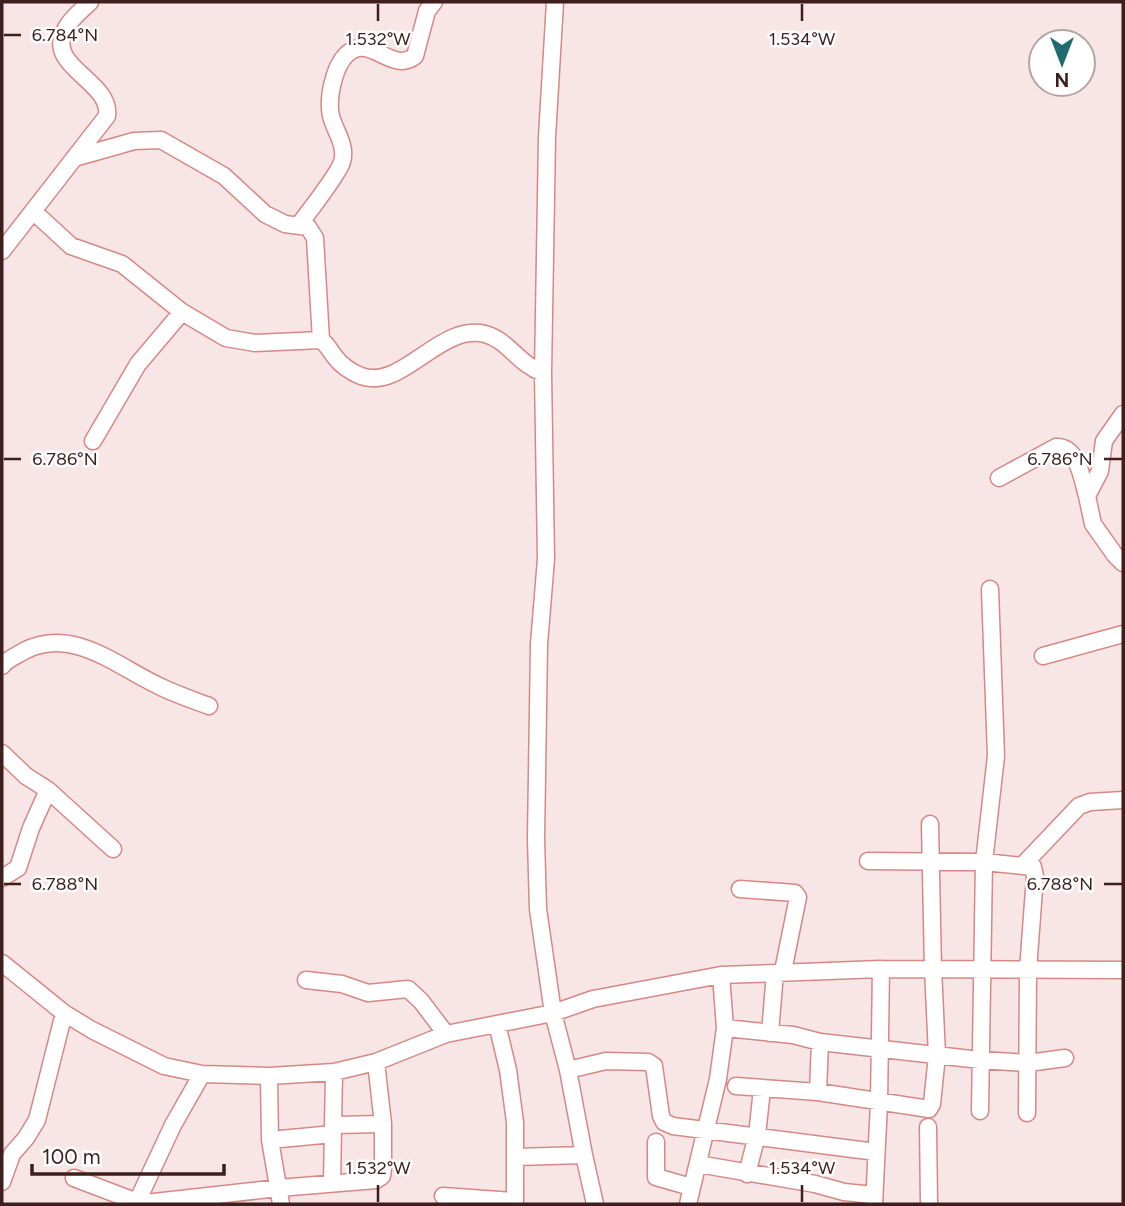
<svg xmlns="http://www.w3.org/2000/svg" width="1125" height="1206" viewBox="0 0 1125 1206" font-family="Figtree,sans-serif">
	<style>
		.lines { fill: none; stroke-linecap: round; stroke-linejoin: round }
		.minor-casing { stroke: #d68885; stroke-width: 19 }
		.minor { stroke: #fff; stroke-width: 16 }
		.ticks { fill: none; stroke: #3e1f1e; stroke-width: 2.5 }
		.ticks-label { font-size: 18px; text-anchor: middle; fill: #3e1f1e; stroke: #fff; stroke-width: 5; stroke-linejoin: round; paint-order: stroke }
	</style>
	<rect width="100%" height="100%" fill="#f7e6e5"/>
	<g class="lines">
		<defs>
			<path id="minor" d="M555,2L547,137L543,373L546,559L539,644L536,839L538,909L553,1013L568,1070L584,1155L595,1204
				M74,158L134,141L161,140L224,176L265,214L285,224L308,227L315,238L321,340
				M33,211L71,246L122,264L182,312L226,338L255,343L321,340C328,345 330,351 335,357C341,365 351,372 361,376C403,391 439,323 485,334C508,340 518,364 543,373
				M299,225C309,211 338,175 342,162C347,145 335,132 331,116C327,99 334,67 346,55C369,31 391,75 415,56L427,11L434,2
				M2,251L107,116C112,81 45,67 65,30C70,19 82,10 90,2
				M1123,414L1104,441L1100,471L1087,496L1093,524L1115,555L1123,563
				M93,441L138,364L182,312
				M999,478L1056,447C1078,446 1082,479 1087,496
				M1043,656L1123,634
				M2,666C7,659 16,656 24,651C73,626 116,666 159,686C175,694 193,700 209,706
				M2,753L26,776L48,790L113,849
				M868,861L984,862L1033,867L1035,876L1028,970L1027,1113
				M1022,866L1079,806L1090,802L1123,800
				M2,878L18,868L31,828L48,790
				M740,889L795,893L798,897L783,971
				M2,963L64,1013L92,1030L164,1066L202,1074L269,1076L334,1072L376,1062L446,1034L553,1013L593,999L721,975L881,969L1123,970
				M306,980L342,984L368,993L408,989L421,1001L446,1034
				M497,1024L508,1070L515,1122V1204
				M725,1028L793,1035L820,1042L980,1060L1028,1063L1065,1058
				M770,1033L775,973
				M568,1070L606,1061L648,1062L654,1066L661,1116L664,1122L673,1126L876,1152
				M269,1076L270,1140L281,1204
				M736,1086L818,1092L929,1109L932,1104L937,1055L933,969L930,824
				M818,1092L820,1042
				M980,1111L984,862L996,756L990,589
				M334,1125L383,1124
				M928,1127L929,1204
				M270,1140L333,1134
				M656,1142V1177L691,1187
				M516,1157L584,1155
				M698,1164L815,1184L844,1192L873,1195
				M747,1174L757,1135L762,1089
				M74,1178L137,1202L173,1125L202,1074
				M2,1182L12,1154L26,1138L37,1120L64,1013
				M332,1183L334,1072
				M443,1196L515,1201
				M136,1204L279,1188L376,1180L382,1176L383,1169V1124L376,1062
				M688,1204L718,1079L725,1028L721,975
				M874,1204L879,1103L881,969"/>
		</defs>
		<use href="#minor" class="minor-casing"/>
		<use href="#minor" class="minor"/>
	</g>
	<path class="ticks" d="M378,4V21M802,4V21M4,35H21M4,459H21M1104,459H1122M4,884H21M1104,884H1122M378,1185V1202M802,1185V1202"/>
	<g class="ticks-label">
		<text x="65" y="41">6.784°N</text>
		<text x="378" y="45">1.532°W</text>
		<text x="802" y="45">1.534°W</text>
		<text x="1060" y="465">6.786°N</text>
		<text x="65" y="465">6.786°N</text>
		<text x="1060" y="890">6.788°N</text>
		<text x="65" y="890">6.788°N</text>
		<text x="378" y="1174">1.532°W</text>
		<text x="802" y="1174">1.534°W</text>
	</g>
	<rect width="1125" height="1206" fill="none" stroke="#3e1f1e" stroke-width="7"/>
	<g transform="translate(1062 63) rotate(180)"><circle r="33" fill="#ffffff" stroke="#b2a5a5" stroke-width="2"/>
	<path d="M0-5L12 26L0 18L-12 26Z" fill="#1f6b70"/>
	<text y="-10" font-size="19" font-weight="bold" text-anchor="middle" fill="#3e1f1e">N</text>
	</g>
	<path d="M32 1164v10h192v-10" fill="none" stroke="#3e1f1e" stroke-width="3.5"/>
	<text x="42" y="1164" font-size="21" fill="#3e1f1e" stroke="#ffffff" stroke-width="5" paint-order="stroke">100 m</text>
</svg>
